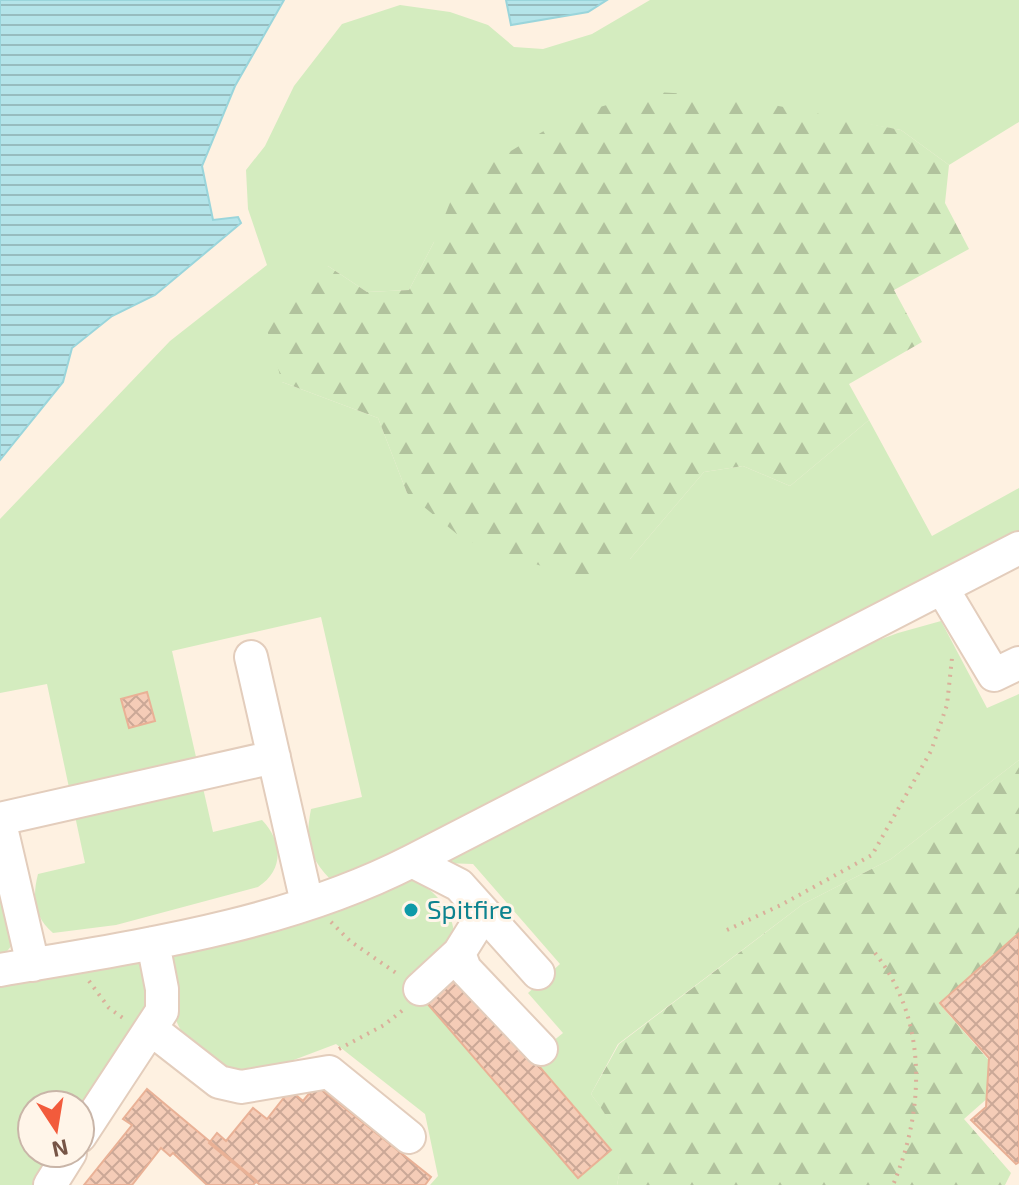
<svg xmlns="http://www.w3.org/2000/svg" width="1019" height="1185" viewBox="0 0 1019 1185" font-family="'Exo 2',sans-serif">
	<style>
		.green { fill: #d4ecbf }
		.forest { fill: url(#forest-firs) }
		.water { fill: url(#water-rules); stroke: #9ad5db; stroke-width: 2 }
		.building { fill: url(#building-cross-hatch); stroke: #e9b196; stroke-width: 2 }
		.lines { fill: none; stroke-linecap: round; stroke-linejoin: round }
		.minor-casing { stroke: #e3cdbc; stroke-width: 36 }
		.path { stroke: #daaf9a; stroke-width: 4; stroke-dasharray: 2 6; stroke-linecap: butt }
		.minor { stroke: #fff; stroke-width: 32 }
		.culture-dot { fill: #0f9aa8; stroke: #fff5e9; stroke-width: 3 }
		.labels { text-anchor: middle; stroke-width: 6; stroke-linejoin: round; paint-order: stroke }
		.culture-label { font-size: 26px; fill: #0d838f; stroke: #fff5e9; text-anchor: start }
	</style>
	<defs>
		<pattern id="forest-firs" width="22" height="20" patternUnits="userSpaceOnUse" patternTransform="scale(2)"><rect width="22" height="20" fill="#d4ecbf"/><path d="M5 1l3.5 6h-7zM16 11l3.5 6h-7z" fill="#b1c29d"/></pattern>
		<pattern id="water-rules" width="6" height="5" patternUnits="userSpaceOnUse" patternTransform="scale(2)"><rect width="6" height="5" fill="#b4e4e9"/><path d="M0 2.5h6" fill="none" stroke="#97bcbf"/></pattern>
		<pattern id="building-cross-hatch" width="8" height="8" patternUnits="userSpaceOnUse" patternTransform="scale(2)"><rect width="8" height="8" fill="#f5ccb7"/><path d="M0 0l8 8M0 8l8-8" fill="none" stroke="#cba897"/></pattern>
	</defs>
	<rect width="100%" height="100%" fill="#fef1e1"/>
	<path class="green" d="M650,0H1019V122L949,165L901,130L822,116L434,242L409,290L367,292L328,266L282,382L378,418L407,493L630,559L704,472L743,466L790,486L869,420L932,536L1019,488V536L389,861L330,879C308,856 305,840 311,809L362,797L321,617L172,651L213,832L262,820C283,842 284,870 258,887L116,925L53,933C34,917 32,897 38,874L85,863L47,684L0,693V519L170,341L267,265L248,209L246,170L265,146L294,86L342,24L400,5L450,12L488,25L514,47L543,49L592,34Z
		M941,621L987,708L1019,694V760L891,859L803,904L618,1044L591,1094C616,1128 627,1143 617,1185H430L438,1176L425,1114L336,1044L291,1061L231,1071C175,1037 171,1027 168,960L176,953L271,932L408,877C432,887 455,910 454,938L411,973L409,996L426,1002L578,1178L611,1149L532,1058L563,1033L528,993L560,964L473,864L443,863L451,853L838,655L898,633Z
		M0,894L5,898L12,945L0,960Z
		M132,960L141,962L151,1002L80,1121V1105H32V1153H61L42,1185H0V982Z"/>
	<path class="forest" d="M655,92L728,96L901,130L949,165L945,203L969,249L894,290L922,342L849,384L869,420L790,486L743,466L704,472L630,559L582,580L463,539L407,493L378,418L282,382L267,330L286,286L328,266L367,292L409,290L434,242L458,183L570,115Z
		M1019,760V941L943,1008L1007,1081L964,1119L1011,1173L1005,1185H617C626,1144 615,1127 591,1094L619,1044L803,904L891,859Z"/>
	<path class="water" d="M0,0H284L235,86L202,166L213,220L238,217L241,223L155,295L112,316L72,348L63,382L0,460Z
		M506,0H607L588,12L511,25Z"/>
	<path class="building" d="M147,692L155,721L129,728L121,699Z
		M1019,933V1162L1016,1164L971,1120L986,1107L989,1058L940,1003Z
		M459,973L611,1150L578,1178L426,1002Z
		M316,1085L431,1177L425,1185H260L209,1143L217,1133L226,1141L253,1108L267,1119L290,1090L303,1101Z
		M147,1089L257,1181L253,1185H207L173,1153L170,1156L161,1148L132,1185H84L132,1125L123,1119Z"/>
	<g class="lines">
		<defs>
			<path id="minor" d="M942,588L994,675L1019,663
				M251,657L307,903
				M0,819L274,757
				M0,823L33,965
				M412,861L459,885L538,973
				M484,913L459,953L465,969L541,1049
				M0,970C139,946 285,926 412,861L1019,548
				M420,989L459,953
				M151,1029L219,1082L241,1087L329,1072L409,1137
				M80,1136L162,1011V989L153,943
				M50,1185L70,1153"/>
		</defs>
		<use href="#minor" class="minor-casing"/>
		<path class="path" d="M331,922L350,941L399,975
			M727,930L781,905L872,855L931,751L947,705L952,658
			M875,953C928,1020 925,1109 893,1185
			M89,981L109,1008L127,1021
			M339,1049L384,1025L403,1010"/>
		<use href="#minor" class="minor"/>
	</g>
	<circle class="culture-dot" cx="411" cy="910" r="8"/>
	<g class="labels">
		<g class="culture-label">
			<text x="427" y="919">Spitfire</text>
		</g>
	</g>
	<g transform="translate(56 1129) rotate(168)"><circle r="38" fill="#fff5e9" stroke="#c9b5a8" stroke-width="2"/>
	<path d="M0-6L14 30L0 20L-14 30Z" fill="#f25b3c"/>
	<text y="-12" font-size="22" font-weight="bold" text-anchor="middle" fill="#775546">N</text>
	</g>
</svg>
